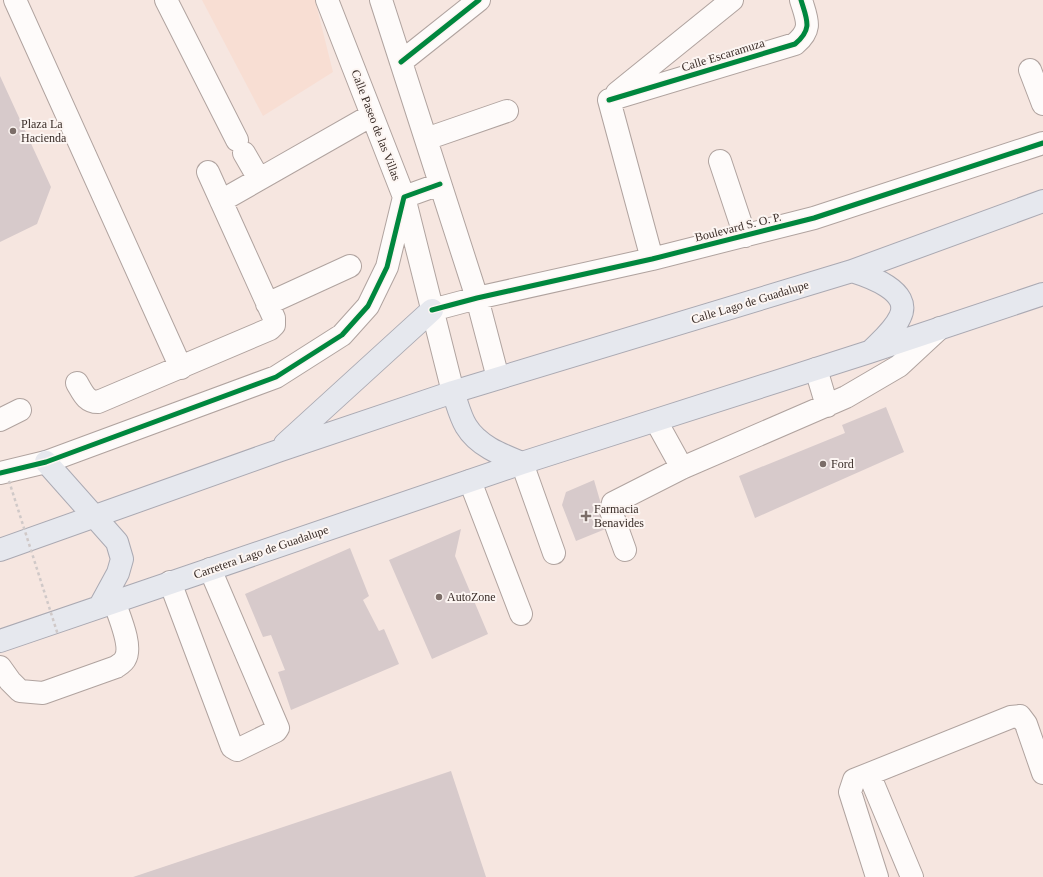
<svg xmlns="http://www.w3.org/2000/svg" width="1043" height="877" viewBox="0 0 1043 877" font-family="'Times New Roman',serif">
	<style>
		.built { fill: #f8ded3 }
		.building { fill: #d7cacb }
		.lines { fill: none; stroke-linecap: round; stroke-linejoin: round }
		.minor-casing { stroke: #b0a39f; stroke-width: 24 }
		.major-casing { stroke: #aaa9b2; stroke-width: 24 }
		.minor { stroke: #fefbfa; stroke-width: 22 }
		.major { stroke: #e6e8ee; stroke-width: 22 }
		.path-bridge { stroke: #d0c9c8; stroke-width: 2.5; stroke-dasharray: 3 3; stroke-linecap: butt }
		.cycleway-casing { stroke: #fcf5f2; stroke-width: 8 }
		.cycleway { stroke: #00873e; stroke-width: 5 }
		.poi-dot { fill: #7b6d68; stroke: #fcf5f2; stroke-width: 1.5 }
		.labels { text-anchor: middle; stroke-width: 4; stroke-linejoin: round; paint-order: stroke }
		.street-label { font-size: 12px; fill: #392c27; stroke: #fcf5f2 }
		.poi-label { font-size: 12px; fill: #392c27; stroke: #fcf5f2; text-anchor: start }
	</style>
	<rect width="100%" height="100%" fill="#f6e6e0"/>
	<path class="built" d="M202,0H315L333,72L263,116Z"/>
	<path class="building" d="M0,76L51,187L37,224L0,242Z
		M886,407L904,452L755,518L739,476L845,433L842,425Z
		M594,480L608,528L576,541L562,505L566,492Z
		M461,529L455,556L488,634L432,659L389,560Z
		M350,548L369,596L363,600L379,631L384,629L399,664L291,710L278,672L285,670L271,635L263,637L245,594Z
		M451,771L486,877H133Z"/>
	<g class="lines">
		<defs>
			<path id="minor" d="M15,0L181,368
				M166,0L237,140
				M327,0L404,197L453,392
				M381,0L477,298L498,378
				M401,62L479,0
				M1030,70L1043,104
				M617,93L732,0
				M609,100L795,44C813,29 807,20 801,0
				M609,100L652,259
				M426,139L507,111
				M244,153L259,179
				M720,161L745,236
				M221,201L372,115
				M267,304L350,266
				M432,310L477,298L652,259L814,218L1043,143
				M816,369L827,406
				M77,383C83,393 86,402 98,402L270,329L274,325V318L208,172
				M0,420L20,410
				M656,421L682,468
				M522,463L554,553
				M0,473L46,462L276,377L342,335L368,306L387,267L404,197L440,184
				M470,481L521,614
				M625,550L611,511L613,503L682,468L846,397L899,366L940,328
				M170,582L232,747L237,750L276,731L278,728L210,569
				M0,667L10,681L20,691L43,693L116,667C119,665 124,662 125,659C133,646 118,614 114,601
				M869,774L912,877
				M877,877L850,792L854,780L1011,717L1020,716L1026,724L1043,773"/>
			<path id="major" d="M852,271C868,276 913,291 900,317C894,330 882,340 872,350
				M453,392C457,403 460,416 466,426C478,446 502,455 522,463
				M285,444L432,310
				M46,462L117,542L122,559L118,573L100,606
				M0,550L278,451L453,392L852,271L1043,201
				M0,641L522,463L869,352L1043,294"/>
		</defs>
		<use href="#minor" class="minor-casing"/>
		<use href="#major" class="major-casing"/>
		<use href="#minor" class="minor"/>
		<use href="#major" class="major"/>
		<path class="path-bridge" d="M9,481L58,635"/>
		<defs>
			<path id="cycleway" d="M401,62L479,0
				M609,100L795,44C813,29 807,20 801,0
				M432,310L477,298L652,259L814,218L1043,143
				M0,473L46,462L276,377L342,335L368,306L387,267L404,197L440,184"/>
		</defs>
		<use href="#cycleway" class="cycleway-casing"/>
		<use href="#cycleway" class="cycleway"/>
	</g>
	<g class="poi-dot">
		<circle cx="13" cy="131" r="4"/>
		<circle cx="823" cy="464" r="4"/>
		<path d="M584 510h4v4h4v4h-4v4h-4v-4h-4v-4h4z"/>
		<circle cx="439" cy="597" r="4"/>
	</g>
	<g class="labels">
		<g class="street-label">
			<text transform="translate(723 55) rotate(-17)" y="4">Calle Escaramuza</text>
			<text transform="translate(376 125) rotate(69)" y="4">Calle Paseo de las Villas</text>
			<text transform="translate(738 227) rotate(-14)" y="4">Boulevard S. O. P.</text>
			<text transform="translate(750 302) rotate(-17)" y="4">Calle Lago de Guadalupe</text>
			<text transform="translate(261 552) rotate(-19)" y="4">Carretera Lago de Guadalupe</text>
		</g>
		<g class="poi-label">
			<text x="21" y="128">Plaza La<tspan x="21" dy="14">Hacienda</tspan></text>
			<text x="831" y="468">Ford</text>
			<text x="594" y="513">Farmacia<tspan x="594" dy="14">Benavides</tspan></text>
			<text x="447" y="601">AutoZone</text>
		</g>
	</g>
</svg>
